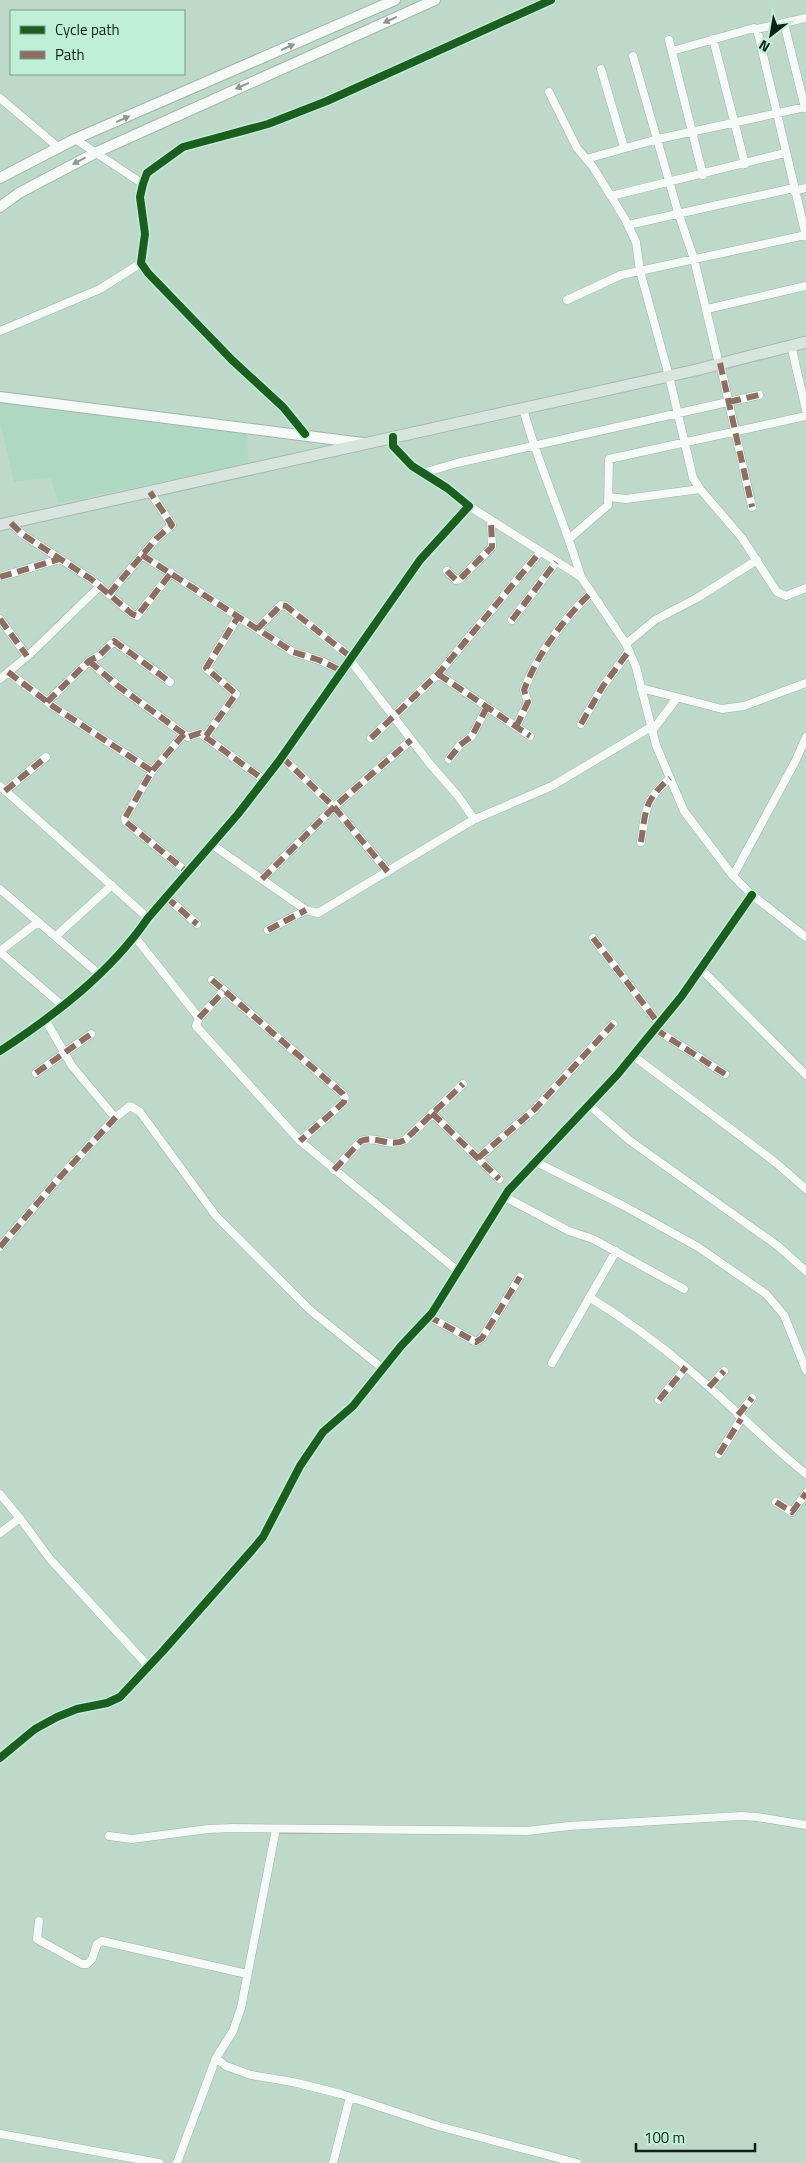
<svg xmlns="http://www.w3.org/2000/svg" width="806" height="2163" viewBox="0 0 806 2163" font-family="'Titillium Web',sans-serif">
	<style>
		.built { fill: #aed8c2 }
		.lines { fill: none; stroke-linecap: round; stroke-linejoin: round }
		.street-casing { stroke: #a1b5aa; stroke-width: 9 }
		.secondary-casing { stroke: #a1b5aa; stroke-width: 12 }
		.primary-casing { stroke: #abb8b1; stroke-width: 13 }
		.street { stroke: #f5f9f7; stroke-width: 8 }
		.secondary { stroke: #f5f9f7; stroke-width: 10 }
		.primary { stroke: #d8e4de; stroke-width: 11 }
		.quiet { stroke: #8d6e63; stroke-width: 6; stroke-dasharray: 12 6; stroke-linecap: butt }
		.cycleway-casing { stroke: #c0efd7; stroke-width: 11 }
		.cycleway { stroke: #1b5e20; stroke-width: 8 }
		.oneway { fill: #8d9793 }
	</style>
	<rect width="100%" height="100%" fill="#bed8ca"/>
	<path class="built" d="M0,402L247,431L248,464L58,503L51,477L14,482L0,420Z"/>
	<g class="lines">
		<defs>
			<path id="street" d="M806,18L757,29L806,236
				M784,23L805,108
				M713,39L745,164
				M669,40L703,175
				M672,51L754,28
				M633,56L678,212L694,259L719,364
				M601,69L624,147
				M549,92L577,148L593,167L625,219L636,242L640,271L669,376L693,478L700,489L742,538L777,592L786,596L806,588
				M0,98L59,148
				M75,139L143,184
				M586,159L658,139L806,107
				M794,191L806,188
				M611,196L785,153
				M628,225L794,188
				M567,300L621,275L806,235
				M707,309L806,286
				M0,331L100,289L141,263
				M791,345L806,410
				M720,363L752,507
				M523,408C538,466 564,519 581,577
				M305,434L283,407L232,360L148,273L141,263L145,234L140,197L143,184L147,173L183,147L268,124L327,101L551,0
				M423,473L457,463L759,395
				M609,497L626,499L700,489
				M469,506L581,577L626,644L636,667L656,745L684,811L733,876L752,895L806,937
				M11,523L22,534L91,579L132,614L137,616L171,573
				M570,538L608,505L609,459L806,416
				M142,555L293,652L319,660L342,671
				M447,571L456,580L460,579L492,547L491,520
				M0,577L60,559
				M109,594L156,539L172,525L150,492
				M0,619L27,656
				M512,620L556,562
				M257,629L281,605L286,606L352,658
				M626,644L655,620L697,598L757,560
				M350,660L430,764L458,796L474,819
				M89,661L118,686L188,737L200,733L264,780
				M8,672L54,707L152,771
				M438,674L530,736
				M0,679L30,654L100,586
				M641,688L722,709L744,706L806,683
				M47,702L89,661L100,655L114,641L170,682
				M581,724L603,686L629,651
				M516,727L528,702L524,690C537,655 564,618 591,593
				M652,731L677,698
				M184,734L152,771L125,818L126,822L187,872
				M206,736L236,694L206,668L238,617
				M371,738L439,673L540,552
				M282,757L334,807L388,872
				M449,759L460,745L472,736L487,707
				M0,786L148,918
				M5,791L46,757
				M641,842C646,809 644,801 670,778
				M211,844L306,910L318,913L473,820L552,786L651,727
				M733,876L795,762L806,737
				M262,879L334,807L411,740
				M0,889L100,975
				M166,897L197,924
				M268,930L306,910
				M56,936L112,885
				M135,937L199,1018L196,1026L300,1141L459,1272
				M593,938L659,1024
				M0,951L38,922
				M0,952L63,1006
				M701,969L806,1075
				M212,980L343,1094L345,1098L344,1102L300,1141
				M199,1018L224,991
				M45,1019L72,1066L112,1114L116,1117L130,1106L140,1112L216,1216L310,1310L382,1368
				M655,1029L725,1074
				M0,1051C55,1015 110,973 148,918L238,814L279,761L420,560L469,506L447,488L412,466L393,446V437
				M632,1055L775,1162L806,1189
				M36,1073L91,1034
				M589,1105L629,1140L778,1246L806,1271
				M432,1113L499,1179
				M478,1158L535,1109L613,1024
				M536,1162L624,1206L698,1247L766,1294L784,1315L806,1370
				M334,1170L361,1141C376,1135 389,1148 405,1140L463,1084
				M505,1197L569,1231L593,1239L684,1289
				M0,1247L60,1177L116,1117
				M589,1297C623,1318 655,1341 686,1367C727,1401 764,1440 806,1474
				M428,1316L476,1342L482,1338L520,1277
				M552,1363L616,1251
				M709,1387L724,1371
				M659,1400L686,1367
				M738,1415L752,1398
				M719,1454L741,1419
				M0,1494L22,1521L50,1559L149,1667
				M776,1502L792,1512L806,1493
				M0,1533L20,1518
				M0,1758L35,1729L57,1717L77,1709L107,1703L120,1697L163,1651L253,1549L263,1537L300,1466L323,1432L353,1406L401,1346L432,1313L508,1191L617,1075L681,997L752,895
				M109,1836L132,1839L208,1829L233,1828L527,1831L569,1826L741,1816L757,1817L806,1825
				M39,1921L37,1939L82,1964H87L92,1959L97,1944L102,1941L247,1974
				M216,2058L226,2066L251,2075L293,2082L341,2094L438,2126L577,2163
				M0,2134L159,2163
				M177,2163L216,2058L233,2031L241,2008L276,1829
				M333,2163L350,2097"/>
			<path id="secondary" d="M0,178L75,139L395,0
				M0,207L19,193L97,152L435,0
				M0,397L363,443"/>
			<path id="primary" d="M0,525L696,370L806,342"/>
		</defs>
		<use href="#street" class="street-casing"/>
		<use href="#secondary" class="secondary-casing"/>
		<use href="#primary" class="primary-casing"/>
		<use href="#street" class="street"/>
		<use href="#secondary" class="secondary"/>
		<use href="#primary" class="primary"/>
		<path class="quiet" d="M720,363L752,507
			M729,402L759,395
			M11,523L22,534L91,579L132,614L137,616L171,573
			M142,555L293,652L319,660L342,671
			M447,571L456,580L460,579L492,547L491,520
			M0,577L60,559
			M109,594L156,539L172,525L150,492
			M0,619L27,656
			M512,620L556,562
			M257,629L281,605L286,606L352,658
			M89,661L118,686L188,737L200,733L264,780
			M8,672L54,707L152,771
			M438,674L530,736
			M47,702L89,661L100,655L114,641L170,682
			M581,724L603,686L629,651
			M516,727L528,702L524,690C537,655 564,618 591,593
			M184,734L152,771L125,818L126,822L187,872
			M206,736L236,694L206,668L238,617
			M371,738L439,673L540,552
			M282,757L334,807L388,872
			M449,759L460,745L472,736L487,707
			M5,791L46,757
			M641,842C646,809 644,801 670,778
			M262,879L334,807L411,740
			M166,897L197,924
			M268,930L306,910
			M593,938L659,1024
			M212,980L343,1094L345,1098L344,1102L300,1141
			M199,1018L224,991
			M655,1029L725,1074
			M36,1073L91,1034
			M432,1113L499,1179
			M478,1158L535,1109L613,1024
			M334,1170L361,1141C376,1135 389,1148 405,1140L463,1084
			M0,1247L60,1177L116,1117
			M428,1316L476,1342L482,1338L520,1277
			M709,1387L724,1371
			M659,1400L686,1367
			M738,1415L752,1398
			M719,1454L741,1419
			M776,1502L792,1512L806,1493"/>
		<defs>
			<path id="cycleway" d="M305,434L283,407L232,360L148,273L141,263L145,234L140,197L143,184L147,173L183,147L268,124L327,101L551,0
				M0,1051C55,1015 110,973 148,918L238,814L279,761L420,560L469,506L447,488L412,466L393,446V437
				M0,1758L35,1729L57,1717L77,1709L107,1703L120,1697L163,1651L253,1549L263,1537L300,1466L323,1432L353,1406L401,1346L432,1313L508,1191L617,1075L681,997L752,895"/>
		</defs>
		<use href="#cycleway" class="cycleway-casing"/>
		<use href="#cycleway" class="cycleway"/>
	</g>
	<defs><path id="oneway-solid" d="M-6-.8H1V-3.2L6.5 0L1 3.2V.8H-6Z" transform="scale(1.25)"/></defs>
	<g class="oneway">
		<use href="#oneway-solid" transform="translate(390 20) rotate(156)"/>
		<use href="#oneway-solid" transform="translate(288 47) rotate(-24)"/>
		<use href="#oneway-solid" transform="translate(242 86) rotate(156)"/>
		<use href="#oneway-solid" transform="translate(123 119) rotate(-24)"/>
		<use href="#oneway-solid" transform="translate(79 161) rotate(152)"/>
	</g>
	<rect x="10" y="10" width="175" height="65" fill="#c0efd7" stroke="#799c8b"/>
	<rect x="20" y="26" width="25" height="8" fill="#1b5e20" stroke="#799c8b"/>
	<text x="55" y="35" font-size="15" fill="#0e2018">Cycle path</text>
	<rect x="20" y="51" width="25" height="8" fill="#8d6e63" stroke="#799c8b"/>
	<text x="55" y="60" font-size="15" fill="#0e2018">Path</text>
	<g transform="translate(771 35) rotate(211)" stroke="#c0efd7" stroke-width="4" paint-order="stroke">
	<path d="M0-4L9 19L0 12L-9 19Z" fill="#0e2018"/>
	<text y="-8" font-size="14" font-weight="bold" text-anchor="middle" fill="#0e2018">N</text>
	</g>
	<path d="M636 2143v8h119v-8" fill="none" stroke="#0e2018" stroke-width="2.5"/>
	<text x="644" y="2143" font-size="15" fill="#0e2018" stroke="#c0efd7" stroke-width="4" paint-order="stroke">100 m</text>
</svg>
